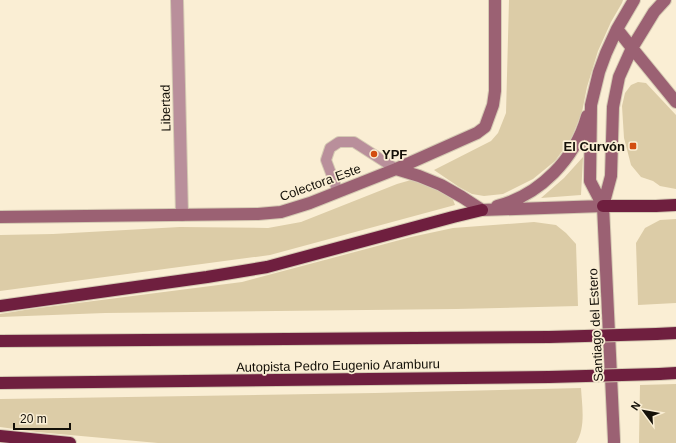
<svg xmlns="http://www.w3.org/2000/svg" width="676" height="443" viewBox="0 0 676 443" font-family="Arial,sans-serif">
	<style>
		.green { fill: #dccca7 }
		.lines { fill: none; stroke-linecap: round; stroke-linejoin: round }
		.lane-casing { stroke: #d5cab3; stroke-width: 12 }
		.street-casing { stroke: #d5cab3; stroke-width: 14 }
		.secondary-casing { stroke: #d5cab3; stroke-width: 14 }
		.highway-casing { stroke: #d5cab3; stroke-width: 14 }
		.lane { stroke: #b98f9b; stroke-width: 10 }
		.street { stroke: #b98f9b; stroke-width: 12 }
		.secondary { stroke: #9b6173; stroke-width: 12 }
		.highway { stroke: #6f1f3f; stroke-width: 12 }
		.highway-bridge-casing { stroke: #d5cab3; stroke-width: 14; stroke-linecap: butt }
		.highway-bridge { stroke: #6f1f3f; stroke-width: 12 }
		.poi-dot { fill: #d24c0f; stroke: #faeed4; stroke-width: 1.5 }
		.labels { text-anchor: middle; stroke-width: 3.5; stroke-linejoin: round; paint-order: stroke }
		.street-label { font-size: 13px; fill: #141008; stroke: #faeed4 }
		.poi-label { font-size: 13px; font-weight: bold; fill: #141008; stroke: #faeed4; text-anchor: end }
	</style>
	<rect width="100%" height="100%" fill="#faeed4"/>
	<path class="green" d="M509,0H623L622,3L611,22L598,51L587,87L582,112L571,139L555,161L533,179L503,194L484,196L472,194L459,187L434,170L491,141L498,133L506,113Z
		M638,82L646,83L676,115V189L660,186L653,181L641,177L631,165L624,138L622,106L625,93L631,85Z
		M583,157L581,195L541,198L564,178Z
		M411,180L423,181L452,197L455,205L270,255L0,291V235L53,234L180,227L268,228L301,222L397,184Z
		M676,219V303L638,305L636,243L645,228L660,220Z
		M534,222L556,225L566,233L576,244L578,306L456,309L105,313L0,317V314L31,309L242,282L411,237L453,228Z
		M676,384V443H639L640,385Z
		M581,388C582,406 586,427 576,443H158L37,432L0,427V399L375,393Z"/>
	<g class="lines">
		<defs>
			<path id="lane" d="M338,192L326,160L330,148L339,142H354L396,169"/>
			<path id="street" d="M177,0L182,215"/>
			<path id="secondary" d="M617,29L632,48L676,102
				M396,169L419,176L441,185L462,197L482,210L603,206
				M497,206C540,195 575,159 587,116
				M603,206L590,181L591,105L599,72L606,53L617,29L634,0
				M0,217L258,214L281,212L310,203L396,169L477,133L485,127L493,105L495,91V0
				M614,443V440L603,206L611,176L613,107L619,77L632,48L654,12L665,0"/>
			<path id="highway" d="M603,206H656L676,205
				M0,306L207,277L267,267L453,217L482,210
				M656,334L676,333
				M0,341L549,337
				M659,374L676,373
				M0,383L549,377
				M0,436L70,443"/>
		</defs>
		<use href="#lane" class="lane-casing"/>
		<use href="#street" class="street-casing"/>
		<use href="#secondary" class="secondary-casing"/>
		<use href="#highway" class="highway-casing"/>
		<use href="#lane" class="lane"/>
		<use href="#street" class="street"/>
		<use href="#secondary" class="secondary"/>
		<use href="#highway" class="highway"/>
		<defs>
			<path id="highway-bridge" d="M549,337L656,334
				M549,377L659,374"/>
		</defs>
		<use href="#highway-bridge" class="highway-bridge-casing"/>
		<use href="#highway-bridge" class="highway-bridge"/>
	</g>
	<g class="poi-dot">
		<rect x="629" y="142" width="8" height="8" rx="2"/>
		<circle cx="374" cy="154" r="4"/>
	</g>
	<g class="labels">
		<g class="street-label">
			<text transform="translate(165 108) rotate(-91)" y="5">Libertad</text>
			<text transform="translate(320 182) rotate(-20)" y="5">Colectora Este</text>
			<text transform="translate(595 325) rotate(-93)" y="5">Santiago del Estero</text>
			<text transform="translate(338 365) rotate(-1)" y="5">Autopista Pedro Eugenio Aramburu</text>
		</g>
		<g class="poi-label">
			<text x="625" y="151">El Curvón</text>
			<text x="382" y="159" text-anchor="start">YPF</text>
		</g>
	</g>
	<g transform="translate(644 411) rotate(302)" stroke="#faeed4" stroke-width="3" paint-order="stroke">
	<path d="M0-3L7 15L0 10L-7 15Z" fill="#141008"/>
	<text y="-6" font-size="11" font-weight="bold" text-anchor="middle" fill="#141008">N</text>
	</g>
	<path d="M14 423v6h56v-6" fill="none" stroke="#141008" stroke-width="2"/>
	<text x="20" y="423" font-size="12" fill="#141008" stroke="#faeed4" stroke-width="3" paint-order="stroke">20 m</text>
</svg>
